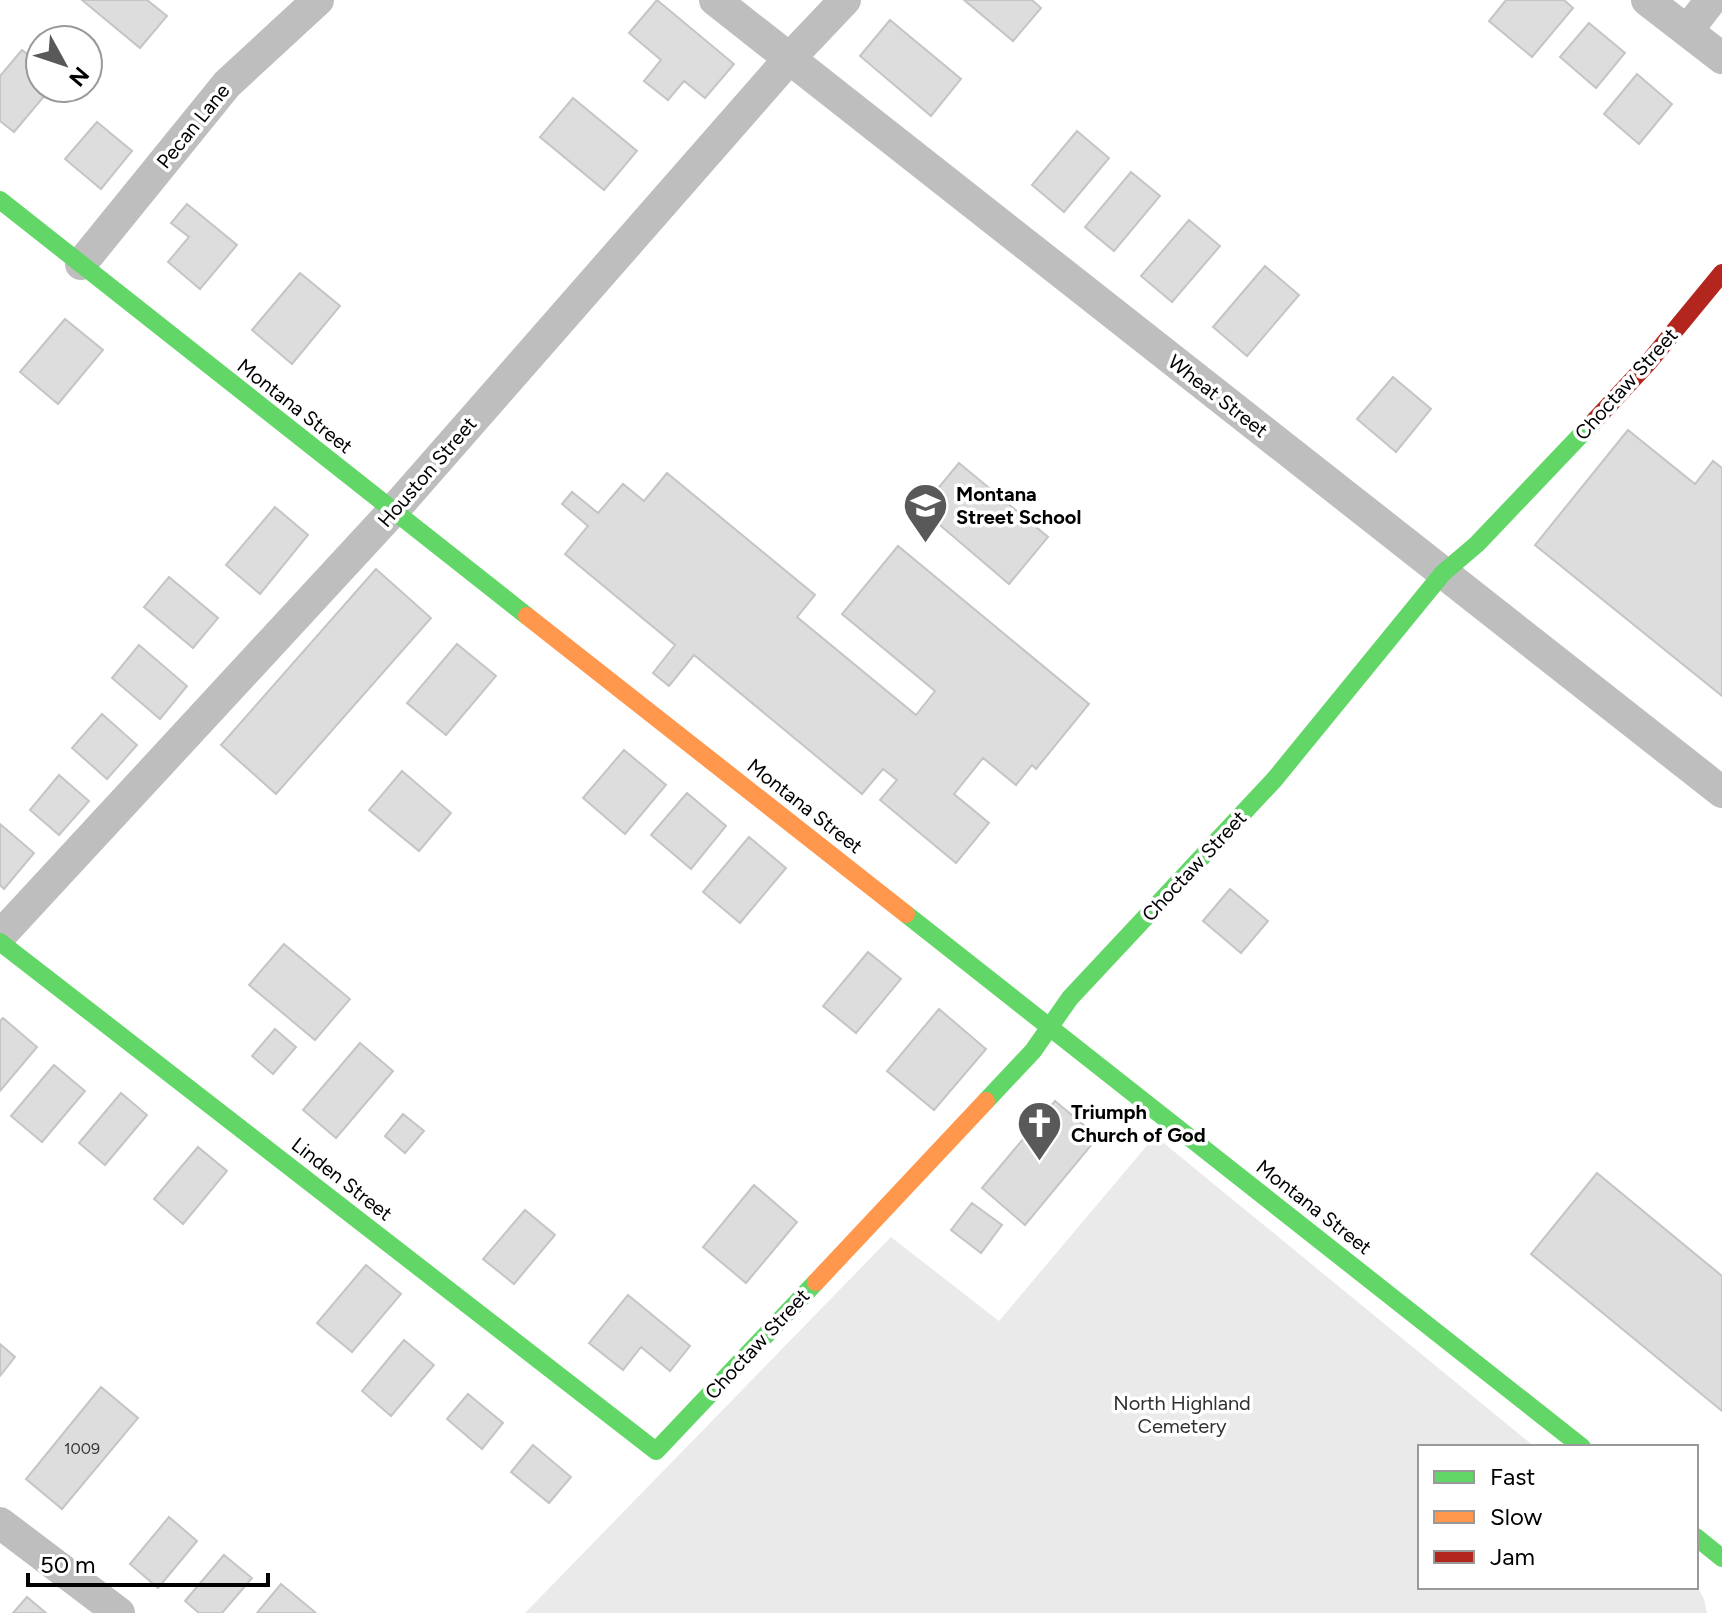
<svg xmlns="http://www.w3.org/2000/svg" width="1722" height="1613" viewBox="0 0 1722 1613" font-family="Figtree,sans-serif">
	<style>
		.green { fill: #eaeaea }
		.building { fill: #ddd; stroke: #c5c5c5; stroke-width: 2 }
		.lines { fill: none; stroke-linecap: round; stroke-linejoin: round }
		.street { stroke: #bebebe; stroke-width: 32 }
		.fast { stroke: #63d668; stroke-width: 18 }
		.slow { stroke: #ff974d; stroke-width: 18 }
		.jam { stroke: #b3261e; stroke-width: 18 }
		.labels { text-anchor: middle; stroke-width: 7; stroke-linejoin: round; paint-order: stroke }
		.number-label { font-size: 16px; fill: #373737 }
		.street-label { font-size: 20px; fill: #000; stroke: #fff }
		.poi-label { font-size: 20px; font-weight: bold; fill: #000; stroke: #fff; text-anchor: start }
		.park-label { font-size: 20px; fill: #303030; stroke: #fff }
	</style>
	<rect width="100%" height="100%" fill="#fff"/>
	<path class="green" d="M1155,1136L1535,1447H1420V1587H1696V1584L1704,1599L1707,1613H525L891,1237L999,1321Z"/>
	<path class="building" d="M82,0H147L167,16L140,48Z
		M657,0L734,64L705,98L684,81L668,100L644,81L661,60L629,33Z
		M964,0H1032L1041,8L1013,41Z
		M1506,0H1564L1573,8L1532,57L1489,21Z
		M890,20L961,79L931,116L860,56Z
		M1589,23L1625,53L1596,88L1560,57Z
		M22,50L40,64V88H51L14,132L0,121V76Z
		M1637,74L1672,104L1639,144L1604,114Z
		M573,98L637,151L604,190L540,137Z
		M97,122L132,151L101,189L65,159Z
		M1077,131L1109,158L1064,212L1032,185Z
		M1131,172L1160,196L1114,251L1085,227Z
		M187,204L237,245L200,289L168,262L189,237L171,223Z
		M1189,220L1220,246L1172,302L1141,276Z
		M1265,266L1299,295L1247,356L1213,327Z
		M300,273L340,306L292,364L252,330Z
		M65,319L103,350L58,404L20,372Z
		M1393,377L1431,409L1396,452L1357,419Z
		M1628,430L1695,484L1713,461L1722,468V696L1535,545Z
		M959,463L1048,537L1009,584L921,509Z
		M667,473L815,595L797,617L916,715L935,691L842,614L898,546L1089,704L1036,769L1032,765L1016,785L983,758L954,794L989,823L956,863L880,800L897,780L883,769L862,794L694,655L669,686L653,673L675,645L565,554L588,526L562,504L572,492L598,513L623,484L644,501Z
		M275,507L308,535L260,594L226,565Z
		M376,569L431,618L276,794L221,745Z
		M169,577L218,618L193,648L144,607Z
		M457,644L496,676L446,735L407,703Z
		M139,645L187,686L160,719L112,678Z
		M102,714L137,745L107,779L72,748Z
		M624,750L666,785L625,834L583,798Z
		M402,771L451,813L419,851L369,810Z
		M59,775L89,801L59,835L30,810Z
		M687,793L726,826L691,869L651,835Z
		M0,824L34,853L4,889L0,885Z
		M749,837L786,868L740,923L703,892Z
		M1230,889L1268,921L1241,953L1203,921Z
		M284,944L350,999L315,1040L249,985Z
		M868,952L901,979L856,1033L823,1006Z
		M939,1009L986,1049L934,1110L887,1071Z
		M3,1018L37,1047L0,1091V1021Z
		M275,1029L296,1047L273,1074L252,1056Z
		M360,1043L393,1071L336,1138L303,1110Z
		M54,1065L85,1091L42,1142L11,1116Z
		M121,1093L147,1115L105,1165L79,1143Z
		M1055,1101L1098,1137L1025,1225L982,1188Z
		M403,1114L424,1131L405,1153L385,1136Z
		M198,1147L227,1171L183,1224L154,1199Z
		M1597,1173L1722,1276V1411L1531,1254Z
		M754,1185L797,1222L746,1283L703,1247Z
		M972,1203L1002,1225L981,1253L951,1230Z
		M525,1210L555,1235L514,1284L483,1259Z
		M366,1265L401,1294L352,1352L317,1323Z
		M628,1295L690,1346L670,1371L641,1347L623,1370L589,1343Z
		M404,1340L434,1365L391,1416L362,1391Z
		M0,1344L15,1357L0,1376Z
		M101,1387L138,1418L62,1509L26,1479Z
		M468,1394L503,1423L482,1449L447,1419Z
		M533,1445L571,1477L549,1503L511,1472Z
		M169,1517L197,1541L158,1588L130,1564Z
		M224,1555L252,1578L222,1613H199L185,1601Z
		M281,1584L316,1613H257Z
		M27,1597L46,1613H13Z"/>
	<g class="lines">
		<path class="street" d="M715,0L1722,792
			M1647,0L1722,58
			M1687,31L1711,0
			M81,264L227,84L318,0
			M0,936L393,511L789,59L845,0
			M0,1523L119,1613"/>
		<path class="fast" d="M0,200L527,616
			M906,914L1582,1447
			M0,942L656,1451L816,1282
			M986,1101L1033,1051L1070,998L1274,780L1443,573L1477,544L1596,419
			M1696,1537L1722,1558"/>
		<path class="slow" d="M527,616L906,914
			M816,1282L986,1101"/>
		<path class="jam" d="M1596,419L1648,363L1722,273"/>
	</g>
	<defs>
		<symbol id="school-pin" viewBox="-11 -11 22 30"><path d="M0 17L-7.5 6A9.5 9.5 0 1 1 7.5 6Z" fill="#595959" stroke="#fff"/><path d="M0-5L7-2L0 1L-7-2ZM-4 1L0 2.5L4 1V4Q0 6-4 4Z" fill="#fff"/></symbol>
		<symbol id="church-pin" viewBox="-11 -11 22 30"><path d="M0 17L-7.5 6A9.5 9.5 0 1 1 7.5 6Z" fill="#595959" stroke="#fff"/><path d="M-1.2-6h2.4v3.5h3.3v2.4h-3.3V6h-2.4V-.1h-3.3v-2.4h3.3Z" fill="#fff"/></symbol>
	</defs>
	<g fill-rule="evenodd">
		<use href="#school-pin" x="900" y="480" width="51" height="69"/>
		<use href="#church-pin" x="1014" y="1098" width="51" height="69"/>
	</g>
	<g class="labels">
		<g class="number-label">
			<text x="82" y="1454">1009</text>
		</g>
		<g class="street-label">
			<text transform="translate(193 126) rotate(-51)" y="7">Pecan Lane</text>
			<text transform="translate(1626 384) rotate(-48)" y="7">Choctaw Street</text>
			<text transform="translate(1218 396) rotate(38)" y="7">Wheat Street</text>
			<text transform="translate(295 406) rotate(38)" y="7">Montana Street</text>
			<text transform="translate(427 472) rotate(-49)" y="7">Houston Street</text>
			<text transform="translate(805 806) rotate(38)" y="7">Montana Street</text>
			<text transform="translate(1194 866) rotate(-47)" y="7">Choctaw Street</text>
			<text transform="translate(342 1179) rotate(38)" y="7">Linden Street</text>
			<text transform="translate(1314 1207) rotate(38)" y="7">Montana Street</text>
			<text transform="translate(757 1344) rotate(-47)" y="7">Choctaw Street</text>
		</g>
		<g class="poi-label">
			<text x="956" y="501">Montana<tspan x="956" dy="23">Street School</tspan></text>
			<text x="1071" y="1119">Triumph<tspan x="1071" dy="23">Church of God</tspan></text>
		</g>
		<g class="park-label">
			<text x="1182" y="1410">North Highland<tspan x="1182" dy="23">Cemetery</tspan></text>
		</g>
	</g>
	<rect x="1418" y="1445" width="280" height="144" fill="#ffffff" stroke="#999999" stroke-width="2"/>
	<rect x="1434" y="1471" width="40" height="12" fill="#63d668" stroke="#999999" stroke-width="2"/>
	<text x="1490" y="1485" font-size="24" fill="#000000">Fast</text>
	<rect x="1434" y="1511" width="40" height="12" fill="#ff974d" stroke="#999999" stroke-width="2"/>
	<text x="1490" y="1525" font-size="24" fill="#000000">Slow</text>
	<rect x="1434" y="1551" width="40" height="12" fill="#b3261e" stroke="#999999" stroke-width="2"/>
	<text x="1490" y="1565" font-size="24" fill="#000000">Jam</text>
	<g transform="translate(64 64) rotate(130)"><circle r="38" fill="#ffffff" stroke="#999999" stroke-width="2"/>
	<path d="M0-6L14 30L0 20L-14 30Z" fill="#595959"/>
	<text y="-12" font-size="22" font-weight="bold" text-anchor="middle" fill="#000000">N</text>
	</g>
	<path d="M28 1573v12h240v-12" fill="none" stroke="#000000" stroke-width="4"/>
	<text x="40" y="1573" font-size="24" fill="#000000" stroke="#ffffff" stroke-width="6" paint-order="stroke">50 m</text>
</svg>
